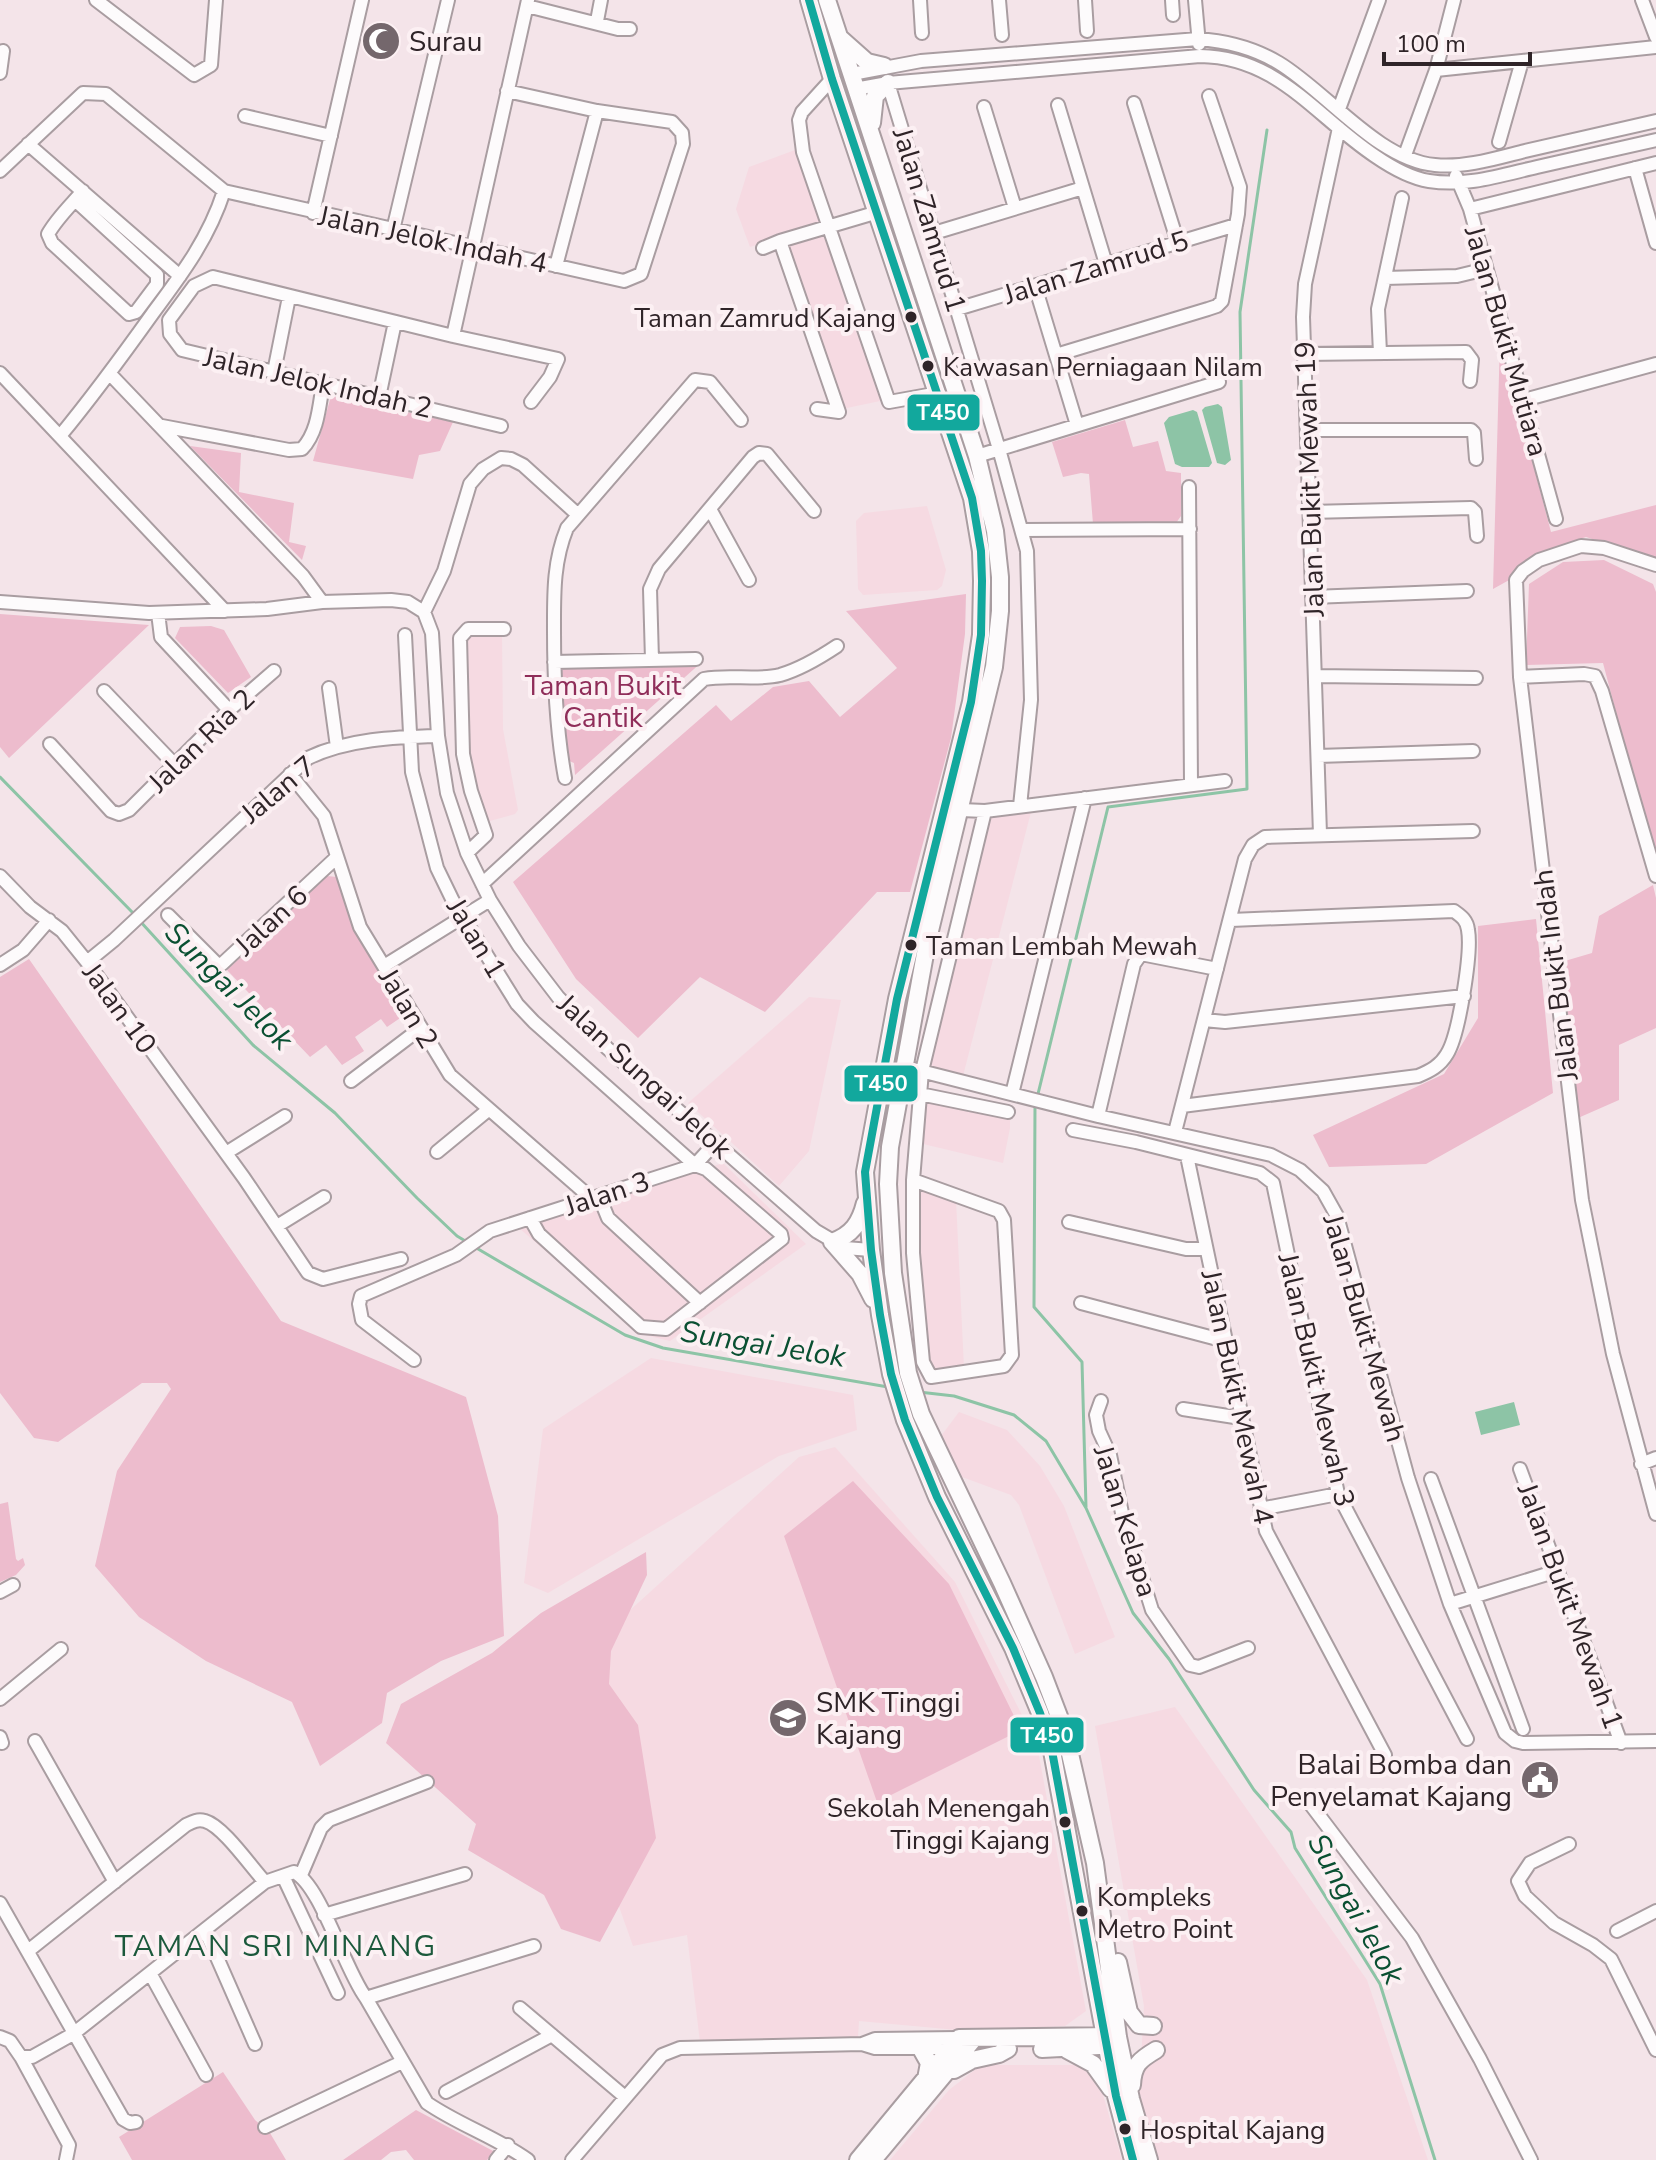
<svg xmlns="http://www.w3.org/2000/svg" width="1656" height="2160" viewBox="0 0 1656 2160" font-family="'Nunito Sans',sans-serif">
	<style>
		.built { fill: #f6dae2 }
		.green { fill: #edbccd }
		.water { fill: #8dc4a6 }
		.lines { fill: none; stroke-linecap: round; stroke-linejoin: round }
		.stream { stroke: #8dc4a6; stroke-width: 3 }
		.minor-casing { stroke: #a99da1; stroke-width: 16 }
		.major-casing { stroke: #a99da1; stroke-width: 20 }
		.minor { stroke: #fdfbfc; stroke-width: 12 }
		.major { stroke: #fdfbfc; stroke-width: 16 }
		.bus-1-casing { stroke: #fcf0f3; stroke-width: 14 }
		.bus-1 { stroke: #12a89d; stroke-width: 8 }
		.bus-dot { fill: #2f2428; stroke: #fcf0f3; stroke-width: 3 }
		.labels { text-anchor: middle; stroke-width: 8; stroke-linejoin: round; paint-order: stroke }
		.bus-label { font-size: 26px; fill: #2f2428; stroke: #fcf0f3; text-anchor: start }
		.poi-label { font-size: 28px; fill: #2f2428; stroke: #fcf0f3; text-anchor: start }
		.street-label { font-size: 28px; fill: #2f2428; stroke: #fcf0f3 }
		.park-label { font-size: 28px; fill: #8f2d59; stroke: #fcf0f3 }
		.water-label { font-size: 30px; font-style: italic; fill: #0a5032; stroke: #fcf0f3 }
		.neighbourhood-label { font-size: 30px; letter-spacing: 2px; fill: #1c593c; stroke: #fcf0f3 }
		.line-badge { stroke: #fcf0f3; stroke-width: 3 }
		.badge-label { font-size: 22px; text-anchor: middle; font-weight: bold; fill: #fff }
	</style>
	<rect width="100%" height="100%" fill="#f4e4e9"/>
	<path class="built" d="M795,150L885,400L842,409L781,237L750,247L736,209L749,167Z
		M927,506L946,570L942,586L937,590L863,595L858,589L856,521L864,513Z
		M469,633H502L503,729L518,810L515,814L486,822L474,789L467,752L464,639Z
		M1032,808L963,1076L927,1067L988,815Z
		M809,997L841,1000L809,1151L779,1186L688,1103Z
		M923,1099L1006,1115L1010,1119V1128L1003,1163L919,1143Z
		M723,1163L806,1244L670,1341L641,1334L519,1228Z
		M917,1185L956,1200L964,1368L931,1374L924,1361L917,1255Z
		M651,1358L853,1395L857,1430L779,1456L548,1593L524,1583L543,1429Z
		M959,1412L1007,1430L1040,1466L1064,1506L1115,1637L1075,1654L1019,1505L1011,1495L962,1477L941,1436Z
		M835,1447L955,1582L1037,1745L1086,2011L1065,2026L968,2031L859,2021L858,2037L700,2042L687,1935L633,1946L542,1690L799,1457Z
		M1175,1707L1367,1980L1428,2160H1159L1139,2097L1144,2006L1095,1726Z
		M981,2065H1074L1086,2071L1103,2095L1122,2160H890L949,2090Z"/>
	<path class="green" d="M1500,339L1551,532L1656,505V559L1586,537L1537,553L1511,579L1493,589Z
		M331,396L453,422L440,451L419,455L413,479L313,461Z
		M1125,420L1133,447L1158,441L1166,471L1181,473V516L1176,523L1093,524L1089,474L1081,473L1063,477L1052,442Z
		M190,446L241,453L239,492L294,503L289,542L306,546L302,560Z
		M1604,560L1653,584L1656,592V863L1603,663L1526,665L1529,584L1563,562Z
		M966,594L965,634L951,738L910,892H877L765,1012L700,977L638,1038L576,979L513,882L716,705L731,721L773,687L809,681L840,717L897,668L846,611Z
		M0,614L149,625L9,758L0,747Z
		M211,626L224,630L251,677L228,693L175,638L180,627Z
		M703,661L575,775L574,763L567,760L559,666Z
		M327,876L337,877L356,930L406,1014L387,1027L381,1019L355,1037L364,1051L342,1065L326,1045L310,1057L227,970Z
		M1653,885L1656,898V1028L1619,1045V1100L1578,1118L1558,963L1592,953L1599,916Z
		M1536,919L1553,1093L1426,1164L1329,1167L1313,1135L1444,1074L1478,1018V926Z
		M29,959L281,1321L466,1397L498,1516L504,1636L441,1661L387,1693L382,1723L320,1766L292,1702L206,1661L139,1617L95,1566L117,1471L171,1389L167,1383H142L58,1442L34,1438L0,1393V977Z
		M853,1481L949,1584L1021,1730L877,1802L784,1536Z
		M8,1502L16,1559L18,1561L23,1558L25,1565L16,1575L0,1582V1504Z
		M646,1552L647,1575L611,1651L609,1684L638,1725L656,1838L600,1942L561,1929L544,1895L468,1850L476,1824L386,1743L401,1704L492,1653L541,1613Z
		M223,2072L255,2120L270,2133L286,2160H132L119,2137Z
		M416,2110L495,2152L487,2160H414L406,2150L391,2152L381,2160H343Z"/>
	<path class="water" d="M1218,404L1222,407L1231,460L1225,465L1217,463L1202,410L1205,407Z
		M1193,410L1197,412L1212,463L1209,467H1182L1175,464L1164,423L1169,417Z
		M1514,1402L1520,1425L1481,1435L1475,1412Z"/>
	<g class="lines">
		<path class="stream" d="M0,777L134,914
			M139,920L253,1045L335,1113L417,1198L457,1236L467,1242
			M1037,1098L1108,807L1247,789L1240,312L1267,130
			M1035,1105L1034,1307L1082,1362L1086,1507
			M473,1246L625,1335L663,1348L888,1387
			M919,1392L954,1396L1014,1415L1046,1441L1086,1508L1133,1613L1169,1659L1254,1790L1291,1832L1295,1848L1380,1984L1435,2160"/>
		<defs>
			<path id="minor" d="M96,0L194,75L211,65L216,0
				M920,0L922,33
				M999,0L1002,35
				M1085,0L1087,31
				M1172,0L1173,15
				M1195,0L1199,44
				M1642,0L1656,37
				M527,6L618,29H630
				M597,21L601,0
				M1436,70L1656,47
				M0,73L3,51
				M852,74L921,61L1198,39C1227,41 1254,48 1279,63C1327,92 1378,160 1435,165C1465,168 1497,158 1525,151C1569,141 1612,131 1656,121
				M832,79L802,112L799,120L803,152L889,402L939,393
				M888,83L999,449L1027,551L1031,700L1020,806
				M855,89L888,83L1200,56C1278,57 1315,116 1375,156C1391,167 1410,178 1429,181C1466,187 1502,175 1537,167C1577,158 1616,149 1656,140
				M1134,103L1178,243
				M1058,105L1106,264
				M984,107L1015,208
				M1339,109L1379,0
				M245,116L331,136
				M1499,142L1522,61
				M28,144L180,276
				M1405,155L1436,70L1454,0
				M1635,168L1656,243
				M0,171L83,93L106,94L224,191L624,281L641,274L683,144L682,133L672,122L597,111L507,91
				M1456,176L1470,209L1556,519
				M75,200L157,275V284L136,312L129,314L52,243L48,234C57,218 71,205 83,191
				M1470,209L1656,163
				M313,213L362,0
				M393,230L448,0
				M934,233L1083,188
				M780,241L839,412L817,409
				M763,248L780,241L878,212
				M556,266L597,111
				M1385,278L1457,276L1486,269
				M1035,286L1077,425
				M957,309L1236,225
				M453,336L528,0
				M1380,353L1378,309L1402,198
				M1305,354L1466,352L1472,360L1470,381
				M1056,355L1208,309L1217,306L1222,301L1238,214L1240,187L1209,96
				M274,372L289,297
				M0,373L225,611
				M110,374L303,576L322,602
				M379,397L395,322
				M1524,400L1656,364
				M162,426L289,450L302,449C318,432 319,407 323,384
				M501,426L182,350L170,334L169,320L194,286L213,277L453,336L558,359L550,377L531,402
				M1307,430H1471L1474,433L1476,459
				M60,436C93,396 123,355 153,313C182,274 209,238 224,191
				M977,456L1219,382
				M1189,487L1191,785
				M710,509L749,580
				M1310,512L1471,508L1475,512L1477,536
				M1023,530L1190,529
				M1656,565L1604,548L1581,546L1539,560L1523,571L1516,580L1520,677L1582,1200L1613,1354L1656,1514
				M1312,597L1467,591
				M0,602L149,613L267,609L322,602L391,600L408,602L424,612L432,633L438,736L447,793L467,853L490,900L519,946L558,997L607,1048L816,1231L845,1248L871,1250
				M424,612L444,571L470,484L483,469L501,458L511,459L523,465L577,514
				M158,613L161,637L229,710
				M405,635L412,772L437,868L453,901L517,1004L534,1022L695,1165L706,1169L781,1234L782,1239L666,1329L641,1327L539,1234L530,1218
				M652,660L650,589L659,569L753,457L759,453L767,454L814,511
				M554,662L696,659
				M1315,676L1476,678
				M1520,677L1584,674L1595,676L1602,691L1656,876
				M329,688L337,747
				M104,691L174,764
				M50,744L111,811L119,814L129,810L229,710L274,671
				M1318,756L1473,751
				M290,774L324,816L360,927L450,1075L591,1198
				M565,778C556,729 554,681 554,631C554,595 553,562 567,528L695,380L710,382L741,420
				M961,810L985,811L1225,781
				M1320,834L1303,317L1305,284L1339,128
				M467,853L486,835L471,791L463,754L460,638L468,629H504
				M0,876L30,907L62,931L87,962L244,1178L308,1273L323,1279L401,1259
				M482,884L704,679C729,674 756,681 780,675C801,669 819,658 837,646
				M168,915L216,963L222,964L337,857
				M87,962L114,940L308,758C347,739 395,737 438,736
				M0,965L23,950L49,920
				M384,966L490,900
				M1204,1020L1225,1022L1464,996
				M905,1067L1098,1116L1271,1155L1300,1170L1323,1191L1337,1216L1408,1478L1450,1604L1505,1733L1515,1741L1523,1743L1656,1741
				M351,1081L421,1028
				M920,1094L1008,1112
				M1012,1094L1085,798
				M1182,1106L1418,1076C1430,1071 1440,1066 1447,1054C1459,1035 1472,952 1468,930C1467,920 1461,916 1454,911L1231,920
				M1098,1116L1134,964L1141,954L1217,969
				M1073,1130L1136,1142L1260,1173L1273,1183L1338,1494L1467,1739
				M1175,1132L1245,859L1253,845L1265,837L1473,831
				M437,1152L488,1110
				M226,1153L285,1116
				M1187,1156L1266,1531L1385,1755
				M913,1180L999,1211L1004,1220L1012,1355L1004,1366L931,1377L923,1362L913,1253V1180L922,1071L985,811
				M599,1196L608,1218L700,1303
				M1069,1222L1186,1249H1206
				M277,1226L324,1197
				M1081,1303L1225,1341
				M414,1360L362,1320L359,1304L361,1296L456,1255L490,1231L695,1165L716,1142
				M1101,1401L1096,1415L1099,1431L1110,1455L1122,1513L1152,1610L1190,1665L1199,1667L1248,1648
				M1183,1409L1241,1418
				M1641,1464L1656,1458
				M1520,1469L1621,1743
				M1431,1479L1523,1729
				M1260,1509L1338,1494
				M0,1592L13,1585
				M1450,1604L1557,1571
				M0,1699L61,1649
				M0,1737L2,1743
				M35,1741L115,1882
				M1308,1801L1412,1938L1480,2059L1531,2160
				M1569,1844L1530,1863L1518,1881L1525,1896L1554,1923L1593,1945L1611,1959L1656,2050
				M301,1875L321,1828L329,1820L427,1782
				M283,1876L338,1993
				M0,1903L123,2119L130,2123L136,2122
				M324,1915L465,1874
				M205,1930L255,2044
				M1617,1931L1656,1911
				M28,1951L186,1825C192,1822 197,1819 205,1821C223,1826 251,1867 265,1882
				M150,1973L206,2075
				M366,1998L534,1946
				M520,2008L625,2097
				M0,2037L10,2041L21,2057L69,2145L66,2160
				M862,2044L875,2039L959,2038
				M21,2057H32L73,2034L265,1882L294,1872C321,1885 344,1969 366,1998L427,2103C459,2125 496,2137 528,2160
				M446,2092L552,2035
				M265,2127L402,2062
				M496,2160L508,2145
				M572,2160L662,2055L680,2048L862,2044L875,2048H953"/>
			<path id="major" d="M809,0L832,79L972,498L981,551L982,581L981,635L971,702L897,999L865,1172L871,1250L880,1315L891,1374L905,1420L937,1497L1013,1648L1040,1713L1052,1751L1116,2096L1133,2160
				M827,0L977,456L995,531L1000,577V611L994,667L927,943L890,1147L888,1184L893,1273L908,1373L921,1414L1002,1583L1044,1677L1065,1732L1095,1863L1118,2037L1131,2099L1149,2160
				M840,38L867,62L884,66
				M872,123L875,96L888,83
				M865,1203C860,1223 852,1235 832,1242L860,1274L873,1299
				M1118,1962L1129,2012L1139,2025L1153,2026
				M920,2047L929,2063L926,2079
				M1042,2049L1099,2046
				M1067,2050L1093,2064L1111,2089
				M954,2070L972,2060L999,2054L1008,2049
				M1132,2085C1133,2065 1139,2060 1156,2050
				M858,2160L959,2038L1113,2036
				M873,2160L973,2040"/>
		</defs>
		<use href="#minor" class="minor-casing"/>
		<use href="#major" class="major-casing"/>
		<use href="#minor" class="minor"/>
		<use href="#major" class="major"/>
		<defs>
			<path id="bus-1" d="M809,0L832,79L972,498L981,551L982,581L981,635L971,702L897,999L865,1172L871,1250L880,1315L891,1374L905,1420L937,1497L1013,1648L1040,1713L1052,1751L1116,2096L1133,2160"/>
		</defs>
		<use href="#bus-1" class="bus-1-casing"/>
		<use href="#bus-1" class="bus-1"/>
	</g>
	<defs>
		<symbol id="mosque-disc" viewBox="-11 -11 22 22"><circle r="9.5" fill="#74676c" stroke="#fcf0f3"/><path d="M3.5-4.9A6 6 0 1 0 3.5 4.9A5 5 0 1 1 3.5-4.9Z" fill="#fff"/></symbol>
		<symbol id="school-disc" viewBox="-11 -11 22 22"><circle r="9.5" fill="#74676c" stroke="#fcf0f3"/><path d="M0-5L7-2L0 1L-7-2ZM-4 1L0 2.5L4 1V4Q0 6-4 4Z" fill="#fff"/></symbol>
		<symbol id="civic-disc" viewBox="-11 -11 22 22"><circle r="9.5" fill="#74676c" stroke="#fcf0f3"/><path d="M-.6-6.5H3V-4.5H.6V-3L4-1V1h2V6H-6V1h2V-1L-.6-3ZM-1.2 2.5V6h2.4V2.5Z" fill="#fff"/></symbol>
	</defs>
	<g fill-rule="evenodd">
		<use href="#mosque-disc" x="359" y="19" width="44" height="44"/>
		<use href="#school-disc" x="766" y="1696" width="44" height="44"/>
		<use href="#civic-disc" x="1518" y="1758" width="44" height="44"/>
	</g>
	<g class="bus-dot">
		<circle cx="911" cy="317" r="7"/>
		<circle cx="928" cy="366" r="7"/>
		<circle cx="911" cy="945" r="7"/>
		<circle cx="1065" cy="1822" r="7"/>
		<circle cx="1082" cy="1911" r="7"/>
		<circle cx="1125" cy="2129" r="7"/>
	</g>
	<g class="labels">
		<g class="bus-label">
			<text x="896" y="327" text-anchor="end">Taman Zamrud Kajang</text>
			<text x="943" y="376">Kawasan Perniagaan Nilam</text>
			<text x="926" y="955">Taman Lembah Mewah</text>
			<text x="1050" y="1817" text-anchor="end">Sekolah Menengah<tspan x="1050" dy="32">Tinggi Kajang</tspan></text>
			<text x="1097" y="1906">Kompleks<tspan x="1097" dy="32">Metro Point</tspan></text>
			<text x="1140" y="2139">Hospital Kajang</text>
		</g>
		<g class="poi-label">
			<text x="409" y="51">Surau</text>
			<text x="816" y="1712">SMK Tinggi<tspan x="816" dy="32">Kajang</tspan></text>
			<text x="1512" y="1774" text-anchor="end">Balai Bomba dan<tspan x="1512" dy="32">Penyelamat Kajang</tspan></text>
		</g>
		<g class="street-label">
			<text transform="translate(930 220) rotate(73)" y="10">Jalan Zamrud 1</text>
			<text transform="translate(433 239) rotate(12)" y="10">Jalan Jelok Indah 4</text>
			<text transform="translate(1096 267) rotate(-17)" y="10">Jalan Zamrud 5</text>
			<text transform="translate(1507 341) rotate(74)" y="10">Jalan Bukit Mutiara</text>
			<text transform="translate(318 382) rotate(13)" y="10">Jalan Jelok Indah 2</text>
			<text transform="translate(1309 479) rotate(-92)" y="10">Jalan Bukit Mewah 19</text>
			<text transform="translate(201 740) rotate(-44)" y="10">Jalan Ria 2</text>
			<text transform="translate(278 789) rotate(-40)" y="10">Jalan 7</text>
			<text transform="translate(271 920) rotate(-43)" y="10">Jalan 6</text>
			<text transform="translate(477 938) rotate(59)" y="10">Jalan 1</text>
			<text transform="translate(1555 975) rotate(-97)" y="10">Jalan Bukit Indah</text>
			<text transform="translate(120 1008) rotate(54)" y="10">Jalan 10</text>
			<text transform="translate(409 1008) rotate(59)" y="10">Jalan 2</text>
			<text transform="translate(645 1076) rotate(43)" y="10">Jalan Sungai Jelok</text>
			<text transform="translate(607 1193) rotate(-18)" y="10">Jalan 3</text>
			<text transform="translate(1365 1328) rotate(74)" y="10">Jalan Bukit Mewah</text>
			<text transform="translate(1317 1380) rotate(77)" y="10">Jalan Bukit Mewah 3</text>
			<text transform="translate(1238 1397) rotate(78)" y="10">Jalan Bukit Mewah 4</text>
			<text transform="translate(1126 1521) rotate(73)" y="10">Jalan Kelapa</text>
			<text transform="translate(1571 1606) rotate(70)" y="10">Jalan Bukit Mewah 1</text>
		</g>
		<g class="park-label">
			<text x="603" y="695">Taman Bukit<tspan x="603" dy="32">Cantik</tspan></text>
		</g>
		<g class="water-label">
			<text transform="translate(229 986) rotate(45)" y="10">Sungai Jelok</text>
			<text transform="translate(763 1344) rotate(9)" y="10">Sungai Jelok</text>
			<text transform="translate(1356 1909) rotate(61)" y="10">Sungai Jelok</text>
		</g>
		<g class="neighbourhood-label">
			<text x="276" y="1956">TAMAN SRI MINANG</text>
		</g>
	</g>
	<g class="line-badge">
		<rect x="906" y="393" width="75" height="39" rx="8" fill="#12a89d"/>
		<rect x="843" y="1064" width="76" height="39" rx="8" fill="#12a89d"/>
		<rect x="1009" y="1716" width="76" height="38" rx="8" fill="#12a89d"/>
	</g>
	<g class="badge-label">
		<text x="943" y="420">T450</text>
		<text x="881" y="1091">T450</text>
		<text x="1047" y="1743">T450</text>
	</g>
	<path d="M1384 52v12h146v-12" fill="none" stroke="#2f2428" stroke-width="4"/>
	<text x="1396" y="52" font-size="24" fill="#2f2428" stroke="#fcf0f3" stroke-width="6" paint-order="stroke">100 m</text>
</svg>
